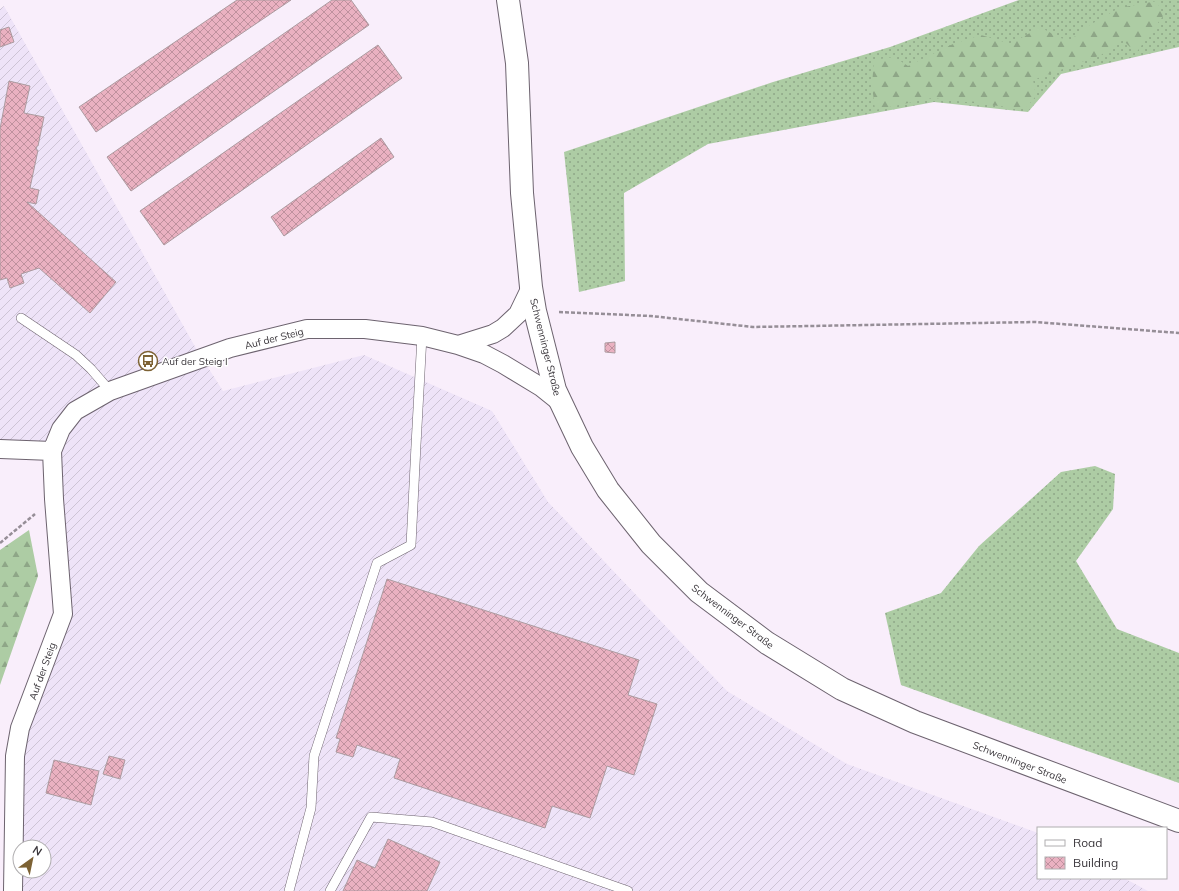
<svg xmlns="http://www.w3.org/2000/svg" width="1179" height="891" viewBox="0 0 1179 891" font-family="Mulish,sans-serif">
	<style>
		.industrial { fill: url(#industrial-furrows); fill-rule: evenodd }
		.grass { fill: url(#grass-dots) }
		.forest { fill: url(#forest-firs) }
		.building { fill: url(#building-cross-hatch); stroke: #ac9ba0 }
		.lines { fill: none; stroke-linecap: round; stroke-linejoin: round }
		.lane-casing { stroke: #6d636f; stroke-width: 10 }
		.street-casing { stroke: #6d636f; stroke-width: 20 }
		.secondary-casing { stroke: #6d636f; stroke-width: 24 }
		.path { stroke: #968e97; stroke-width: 2.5; stroke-dasharray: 4 2; stroke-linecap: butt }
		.lane { stroke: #fff; stroke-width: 9 }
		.street { stroke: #fff; stroke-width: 18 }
		.secondary { stroke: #fff; stroke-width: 22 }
		.labels { text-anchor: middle; stroke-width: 3; stroke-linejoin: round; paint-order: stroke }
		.street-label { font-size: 10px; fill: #39353a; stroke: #fff }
		.poi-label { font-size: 10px; fill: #39353a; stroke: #fff; text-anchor: start }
	</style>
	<defs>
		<pattern id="industrial-furrows" width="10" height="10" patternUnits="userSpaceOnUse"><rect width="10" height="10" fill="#eee3f8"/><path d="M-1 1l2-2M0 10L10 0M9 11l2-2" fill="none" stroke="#cdc3d5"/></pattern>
		<pattern id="grass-dots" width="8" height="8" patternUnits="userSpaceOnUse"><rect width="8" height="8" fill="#adcca4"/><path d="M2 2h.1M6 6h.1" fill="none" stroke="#8ea687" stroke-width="1.8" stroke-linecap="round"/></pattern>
		<pattern id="forest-firs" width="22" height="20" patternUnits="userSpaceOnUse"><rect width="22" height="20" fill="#adcca4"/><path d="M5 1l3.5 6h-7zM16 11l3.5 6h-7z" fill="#8ea687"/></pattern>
		<pattern id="building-cross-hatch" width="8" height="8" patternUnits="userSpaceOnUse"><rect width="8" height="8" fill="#eab1c1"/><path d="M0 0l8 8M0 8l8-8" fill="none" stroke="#bf919e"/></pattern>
	</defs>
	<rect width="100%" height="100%" fill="#f9eefb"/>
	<path class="industrial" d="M4,6L198,352L223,391L364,355L492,411L548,502L727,691L847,764L1038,833V878H1124L1148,891H13L15,756L63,614L52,451L0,446V9ZM20,847H44V871H20Z"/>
	<path class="grass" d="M1019,0H1179V47L1061,74L1028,112L934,102L708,144L624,193L625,281L579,292L564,152L773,82L890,47Z
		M1095,466L1115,474L1113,509L1076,561L1117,629L1179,653V783L1007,723L901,685L885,613L941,593L979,546L1061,472Z"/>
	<path class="forest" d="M1157,1L1163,16L1136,53L1123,40L1101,55L1033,80L1036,96L1025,109L932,98L875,110L872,85L874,60L894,57L908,66L953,44L981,35L1011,44L1040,27L1060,38L1071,40L1083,29L1119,8Z
		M29,530L38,576L0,685V550Z"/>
	<path class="building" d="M237,0H291L96,132L79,107Z
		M332,0H351L369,25L131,191L107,157Z
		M9,27L14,42L0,47V30Z
		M378,45L402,78L164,245L140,211Z
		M9,81L30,86L24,113L44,117L38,146H37L36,150H38L30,188L39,190L36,204L27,202L116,282L90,313L39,268L21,274L24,283L10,288L7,278L0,280V129Z
		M381,138L394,157L284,236L271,217Z
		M615,342V353L605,352V343Z
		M387,579L639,660L628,695L657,704L634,775L607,766L590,818L552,806L545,828L394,778L400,759L357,745L353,757L336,752L340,739L336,738Z
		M109,756L125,760L120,779L103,774Z
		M54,760L99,771L91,805L46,793Z
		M388,839L440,862L427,891H343L357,860L375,868Z"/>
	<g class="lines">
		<defs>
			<path id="lane" d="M21,318L76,355L91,369L110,391
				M289,891L311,808L314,756L377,563L411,545L416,445L422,336
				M330,891L371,817L432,822L628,891"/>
			<path id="street" d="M458,345L493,334L503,328L518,314L531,287
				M0,449L52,451
				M13,891L15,756L20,728L63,614L54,499L52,451L61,429L75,411L110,391L230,348L307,329H365L422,336L458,345L484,354L503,364L541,387L561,403"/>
			<path id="secondary" d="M508,0L517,63L522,193L531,287L535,311L555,390L582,447L608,490L651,544L699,592L767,643L842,689L915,722L1179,821"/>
		</defs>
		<use href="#lane" class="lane-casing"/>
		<use href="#street" class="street-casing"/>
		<use href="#secondary" class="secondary-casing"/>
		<path class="path" d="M559,312L651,316L753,327L1035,322L1179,333
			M0,543L35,514"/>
		<use href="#lane" class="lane"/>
		<use href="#street" class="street"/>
		<use href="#secondary" class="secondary"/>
	</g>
	<defs>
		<symbol id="bus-ring" viewBox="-11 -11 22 22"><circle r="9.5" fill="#fff" stroke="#7d6234" stroke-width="1.5"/><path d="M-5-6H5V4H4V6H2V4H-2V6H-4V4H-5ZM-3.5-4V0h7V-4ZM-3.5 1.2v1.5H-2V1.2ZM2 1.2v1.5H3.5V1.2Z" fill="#7d6234"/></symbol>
	</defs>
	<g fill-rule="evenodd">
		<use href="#bus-ring" x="137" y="350" width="22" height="22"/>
	</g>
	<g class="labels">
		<g class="street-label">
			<text transform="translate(274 338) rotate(-14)" y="4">Auf der Steig</text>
			<text transform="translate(546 347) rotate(76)" y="4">Schwenninger Straße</text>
			<text transform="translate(733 616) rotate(37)" y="4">Schwenninger Straße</text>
			<text transform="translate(42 671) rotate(-70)" y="4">Auf der Steig</text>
			<text transform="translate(1020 762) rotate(21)" y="4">Schwenninger Straße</text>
		</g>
		<g class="poi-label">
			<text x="162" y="365">Auf der Steig I</text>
		</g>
	</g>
	<rect x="1037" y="827" width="130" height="52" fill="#ffffff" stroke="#b0aeb0"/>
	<rect x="1045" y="840" width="20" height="6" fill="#ffffff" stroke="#b0aeb0"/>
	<text x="1073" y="847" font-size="12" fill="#39353a">Road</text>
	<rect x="1045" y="857" width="20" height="12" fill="url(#building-cross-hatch)" stroke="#b0aeb0"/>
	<text x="1073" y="867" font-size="12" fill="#39353a">Building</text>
	<g transform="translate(32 859) rotate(33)"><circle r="19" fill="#ffffff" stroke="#b0aeb0"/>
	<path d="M0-3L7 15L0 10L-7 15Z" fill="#7d6234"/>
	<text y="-6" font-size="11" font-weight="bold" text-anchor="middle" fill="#39353a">N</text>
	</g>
</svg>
